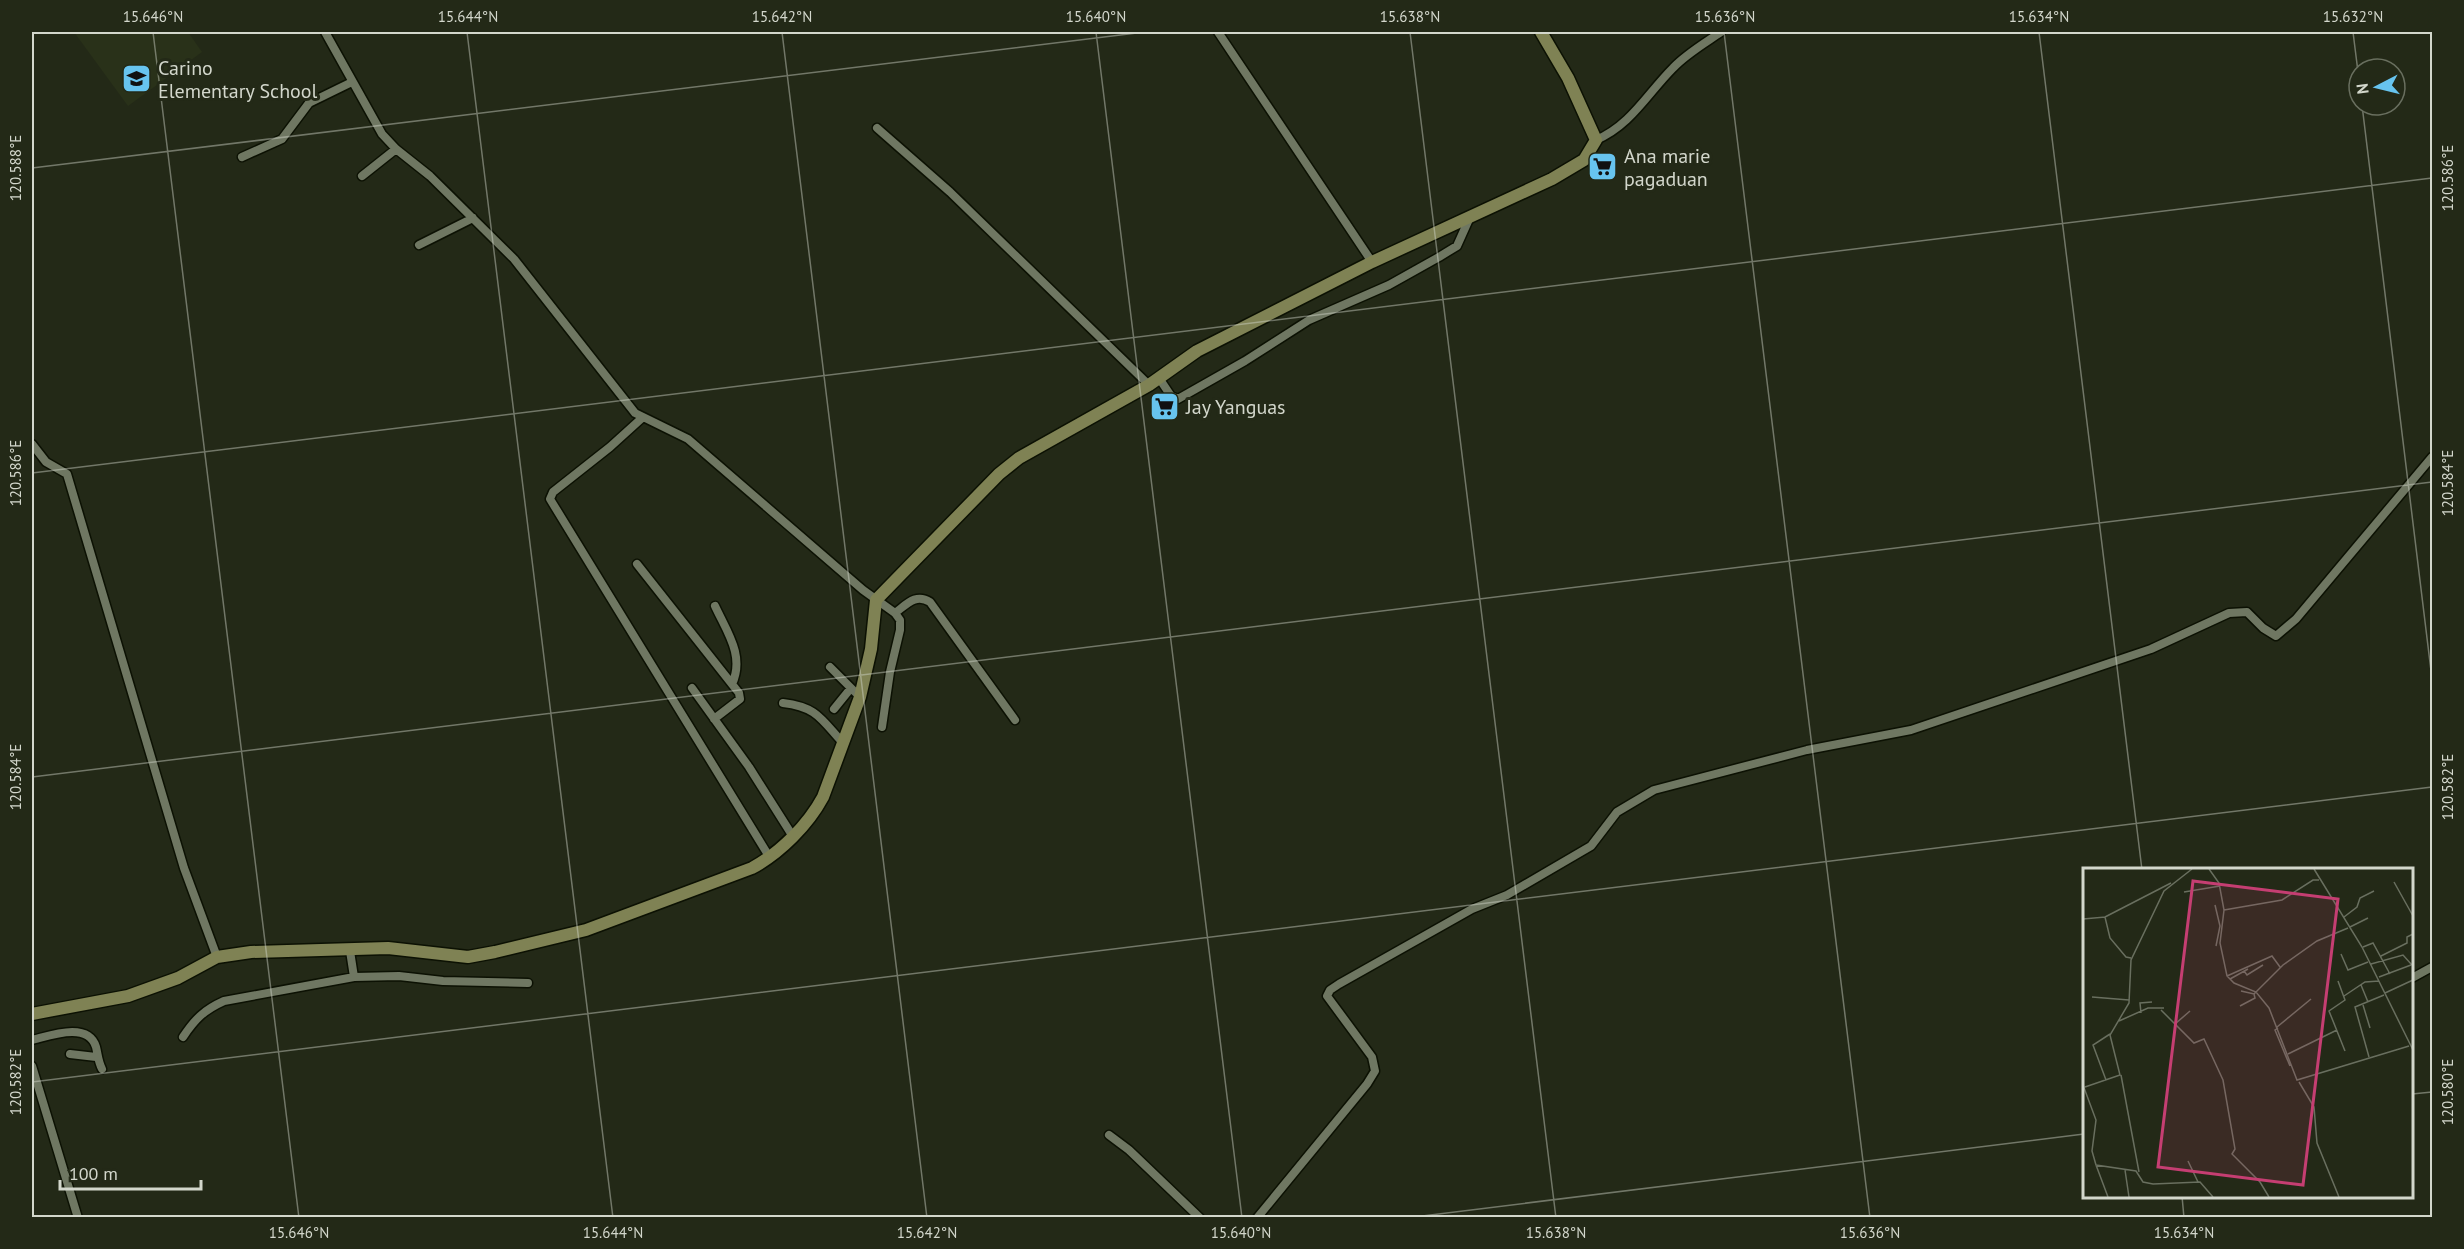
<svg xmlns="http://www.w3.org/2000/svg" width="2464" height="1249" viewBox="0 0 2464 1249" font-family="'PT Sans',sans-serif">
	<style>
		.built { fill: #293119 }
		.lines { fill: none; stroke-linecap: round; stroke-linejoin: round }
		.street-casing { stroke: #0c1103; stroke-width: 11 }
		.secondary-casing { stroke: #0c1103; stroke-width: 15 }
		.street { stroke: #6f7762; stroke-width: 8 }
		.secondary { stroke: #7f8254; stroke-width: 12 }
		.ticks { fill: none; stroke: #d3d7cc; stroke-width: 1.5; stroke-opacity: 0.45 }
		.labels { text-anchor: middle; stroke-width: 6; stroke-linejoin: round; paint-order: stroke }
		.poi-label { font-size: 20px; fill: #d3d7cc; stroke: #232917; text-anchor: start }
		.inset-road { fill: none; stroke: #696f5f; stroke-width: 1.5 }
		.view { fill: #c53e72; fill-opacity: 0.15; stroke: #c53e72; stroke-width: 3 }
		.inset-edge { fill: none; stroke: #d3d7cc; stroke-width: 3 }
		.neatline { fill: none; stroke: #d3d7cc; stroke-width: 2 }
		.ticks-label { font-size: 15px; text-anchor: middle; fill: #d3d7cc }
	</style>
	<rect width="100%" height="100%" fill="#232917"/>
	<path class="built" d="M74,32H188L202,52L128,106Z"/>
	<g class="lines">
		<defs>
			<path id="street" d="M325,32L382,134L396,149L430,176L514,259L635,413L688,439L863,590L895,613L900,620V630L890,672L882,727
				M1218,32L1372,262
				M877,128L950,192L1149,385
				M1596,140C1631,125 1647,94 1673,68C1686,54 1705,43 1721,32
				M242,157L282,139L309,103L352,82
				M362,176L396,149
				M419,245L473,218
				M1159,378L1171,396L1178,399L1245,361L1309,320L1389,285L1439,257L1457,246L1470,217
				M642,418L610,447L553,492L550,499L770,858
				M32,444L46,462L67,474L184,868L217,957
				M637,564L739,693L740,699L714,719
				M715,606C727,632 745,656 732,684
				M895,613C907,604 916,593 930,602L1015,720
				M830,667L860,697
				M692,688L749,767L792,835
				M783,703C817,707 821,719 843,743
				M834,709L851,688
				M350,951L354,977
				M2412,978L2432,967
				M183,1037C195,1019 204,1010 224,1001L354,977L399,976L443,981L528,983
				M32,1040C49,1036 88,1021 96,1047C98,1055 98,1061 102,1069
				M70,1054L96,1057
				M32,1066L78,1218
				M1109,1135L1129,1150L1200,1218
				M1257,1218L1367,1084L1375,1071L1372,1057L1327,996L1330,990L1339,984L1472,909L1507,895L1591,846L1617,812L1654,790L1807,750L1911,730L2151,649L2229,613L2247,612L2263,628L2276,636L2296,619L2432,457"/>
			<path id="secondary" d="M32,1014L128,996L178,978L217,957L251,952L388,948L468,957L495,952L586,930L752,868C780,853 808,825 823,797L860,697L871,649L876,600L999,474L1019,458L1149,385L1197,351L1372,262L1552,179L1584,160L1596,140L1568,78L1541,32"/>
		</defs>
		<use href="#street" class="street-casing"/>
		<use href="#secondary" class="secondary-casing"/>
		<use href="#street" class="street"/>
		<use href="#secondary" class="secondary"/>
	</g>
	<path class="ticks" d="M153,32L299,1218M467,32L613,1218M782,32L927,1218M1096,32L1242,1218M1410,32L1556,1218M1724,32L1870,1218M2039,32L2142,870M2353,32L2359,80M2362,105L2432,679M32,168L1145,32M32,473L2432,178M32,777L2432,482M32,1082L2432,787M2412,1094L2432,1092M2182,1196L2184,1218M1406,1218L2084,1134"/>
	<defs>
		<symbol id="school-square" viewBox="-11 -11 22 22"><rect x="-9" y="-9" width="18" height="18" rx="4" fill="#67c4ef" stroke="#232917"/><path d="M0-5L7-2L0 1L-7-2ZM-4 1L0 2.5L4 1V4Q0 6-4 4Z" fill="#111"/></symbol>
		<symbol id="supermarket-square" viewBox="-11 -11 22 22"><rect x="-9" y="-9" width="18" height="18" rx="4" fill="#67c4ef" stroke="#232917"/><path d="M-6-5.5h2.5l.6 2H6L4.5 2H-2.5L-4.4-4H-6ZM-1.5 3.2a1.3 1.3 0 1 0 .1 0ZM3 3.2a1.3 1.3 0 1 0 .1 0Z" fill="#111"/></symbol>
	</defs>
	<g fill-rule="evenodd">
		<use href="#school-square" x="120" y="62" width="33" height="33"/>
		<use href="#supermarket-square" x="1586" y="150" width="33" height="33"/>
		<use href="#supermarket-square" x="1148" y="390" width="33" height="33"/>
	</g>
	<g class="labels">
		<g class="poi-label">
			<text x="158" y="75">Carino<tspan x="158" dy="23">Elementary School</tspan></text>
			<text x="1624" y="163">Ana marie<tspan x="1624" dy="23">pagaduan</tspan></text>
			<text x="1186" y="414">Jay Yanguas</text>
		</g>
	</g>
	<g transform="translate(2083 868)">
		<rect width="330" height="330" fill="#232917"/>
		<path class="inset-road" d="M126,1L136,15L141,42L137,75L144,108L151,115L173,124L186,140L214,212L326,178M231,1L279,79L330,182M311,14L330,48M101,24L137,18M132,37L137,58L133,78M141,42L199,32L230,12H236M22,49L88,15M261,49L274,39L277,30L291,23M0,51L22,49L27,70L43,89L48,90M267,59L285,50M280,79L290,75L307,106M258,86L265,102L285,94M298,88L324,75V69L330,66M288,96L320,87L329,97M161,103L164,107L180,97M144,108L189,88L197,99M296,109L328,97M147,111L165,101M255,113L262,132L246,143L262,183M278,117L285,134M158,123L171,126L200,97L234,73L265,60M302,125L330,112M261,128L282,114L296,113M9,129L46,132M280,137L287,160M157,138L172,130L171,126M78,142L111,175L121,171L140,212L152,281L149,286L177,314L186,329M58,145L57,135L69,134M36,153L65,140H81M92,156L107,143M194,159L228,131M195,160L192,162L207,198M205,186L254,162M286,189L272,139L301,127M38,207L56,304M23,212L10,177L27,166M216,214L231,239L234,275L256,329M0,217L13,252L9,283L13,297L53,303L60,314L70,316L117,314L130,329M2,219L37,207L27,167L46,135L48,92L81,23L109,1M105,293L115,314M13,297L25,329M42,302L46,329"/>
		<path class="view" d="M110,13L255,31L220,317L75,299Z"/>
		<rect width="330" height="330" class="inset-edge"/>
	</g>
	<rect width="2464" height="1249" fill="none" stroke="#232917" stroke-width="66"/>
	<g transform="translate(2377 87) rotate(263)"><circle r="28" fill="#232917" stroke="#696f5f" stroke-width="1.5"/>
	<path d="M0-4.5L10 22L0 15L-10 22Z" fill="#67c4ef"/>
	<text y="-9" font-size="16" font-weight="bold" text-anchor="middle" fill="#d3d7cc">N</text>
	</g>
	<path d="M60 1180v9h141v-9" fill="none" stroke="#d3d7cc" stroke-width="3"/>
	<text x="69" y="1180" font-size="18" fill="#d3d7cc" stroke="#232917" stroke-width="4.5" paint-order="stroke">100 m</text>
	<rect x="33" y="33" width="2398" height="1183" class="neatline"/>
	<g class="ticks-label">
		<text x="153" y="22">15.646°N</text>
		<text x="468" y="22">15.644°N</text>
		<text x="782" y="22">15.642°N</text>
		<text x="1096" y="22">15.640°N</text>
		<text x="1410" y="22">15.638°N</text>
		<text x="1725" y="22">15.636°N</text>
		<text x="2039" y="22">15.634°N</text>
		<text x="2353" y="22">15.632°N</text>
		<text transform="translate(16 168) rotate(-90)" y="5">120.588°E</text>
		<text transform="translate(2448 178) rotate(-90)" y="5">120.586°E</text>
		<text transform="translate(16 473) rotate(-90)" y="5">120.586°E</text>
		<text transform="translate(2448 483) rotate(-90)" y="5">120.584°E</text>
		<text transform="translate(16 777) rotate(-90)" y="5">120.584°E</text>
		<text transform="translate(2448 787) rotate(-90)" y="5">120.582°E</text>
		<text transform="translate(16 1082) rotate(-90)" y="5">120.582°E</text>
		<text transform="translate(2448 1092) rotate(-90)" y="5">120.580°E</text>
		<text x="299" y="1238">15.646°N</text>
		<text x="613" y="1238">15.644°N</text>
		<text x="927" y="1238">15.642°N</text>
		<text x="1241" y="1238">15.640°N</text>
		<text x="1556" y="1238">15.638°N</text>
		<text x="1870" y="1238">15.636°N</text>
		<text x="2184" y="1238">15.634°N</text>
	</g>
</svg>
